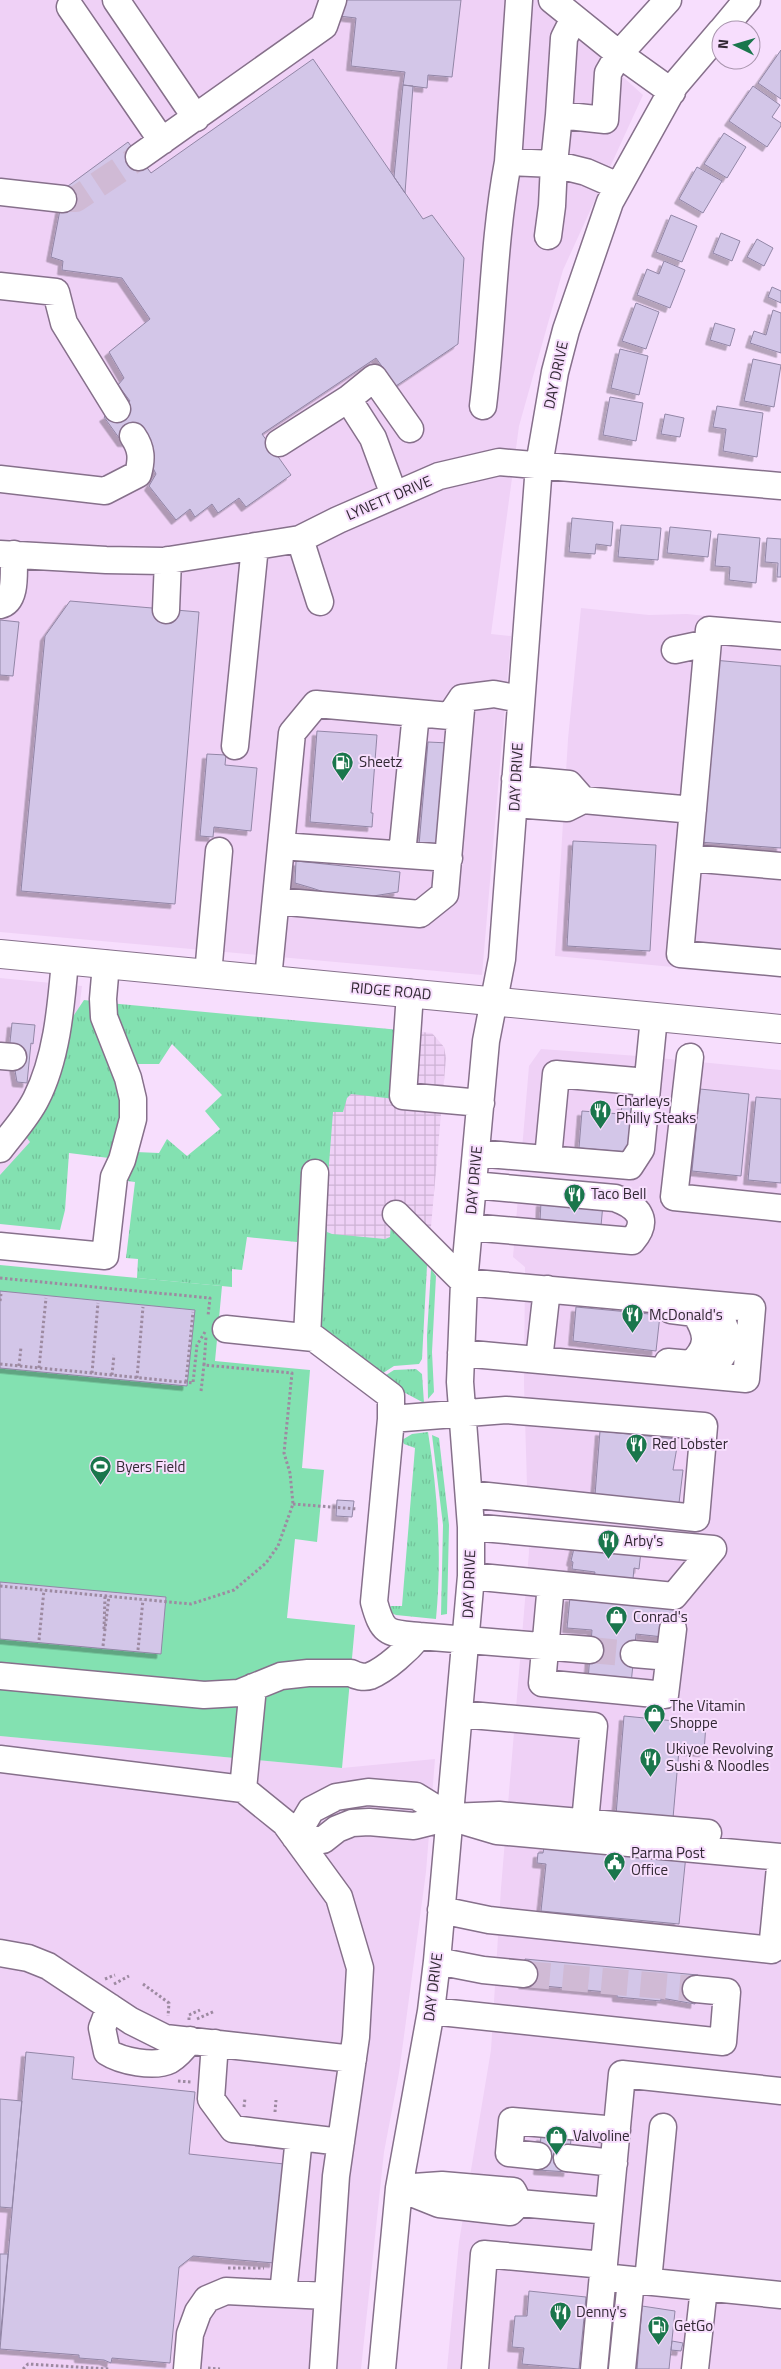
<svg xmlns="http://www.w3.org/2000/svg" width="781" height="2369" viewBox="0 0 781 2369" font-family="'Titillium Web',sans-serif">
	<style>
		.built { fill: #efd1f6 }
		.industrial { fill: url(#industrial-grid) }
		.grass { fill: url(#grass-tufts) }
		.pitch { fill: #83e1b1 }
		.building { fill: #d3c6e8; stroke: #9286a6; filter: url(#shadow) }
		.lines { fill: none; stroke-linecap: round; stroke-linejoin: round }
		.minor-tunnel { stroke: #d0bad5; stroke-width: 26; stroke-dasharray: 26 13; stroke-linecap: butt }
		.minor-casing { stroke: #86708b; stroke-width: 29 }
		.major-casing { stroke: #86708b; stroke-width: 30 }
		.path { stroke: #9d8aa1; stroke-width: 3; stroke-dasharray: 2.5 2.5; stroke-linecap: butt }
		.minor { stroke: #fff; stroke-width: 26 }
		.major { stroke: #fff; stroke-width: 28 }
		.labels { text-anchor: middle; stroke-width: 4; stroke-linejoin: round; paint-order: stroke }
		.street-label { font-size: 15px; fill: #322834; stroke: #f7defd }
		.poi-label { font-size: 15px; fill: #322834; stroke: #f7defd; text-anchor: start }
	</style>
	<defs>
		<pattern id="industrial-grid" width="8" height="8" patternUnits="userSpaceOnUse" patternTransform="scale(1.25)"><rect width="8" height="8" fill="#efd1f6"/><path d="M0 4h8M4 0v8" fill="none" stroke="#cdb3d4"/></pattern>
		<pattern id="grass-tufts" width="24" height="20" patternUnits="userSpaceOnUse" patternTransform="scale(1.25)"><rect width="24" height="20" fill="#83e1b1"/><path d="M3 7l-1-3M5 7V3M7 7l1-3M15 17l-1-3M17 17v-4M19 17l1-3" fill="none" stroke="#72c199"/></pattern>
		<filter id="shadow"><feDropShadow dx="-4.5" dy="4.5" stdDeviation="0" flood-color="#0004"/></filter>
	</defs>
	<rect width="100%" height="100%" fill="#f7defd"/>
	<path class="built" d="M0,0H538L643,95L563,270L519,426L491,634L511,636L482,975L0,932Z
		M581,608L649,615L687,614L781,624V977L555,956L568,739Z
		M0,978L82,986L66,1116L33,1171L0,1184Z
		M541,1049L638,1056L781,1070V2369H447L459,2242L491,2050L501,1888L529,1552L524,1385L525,1267L513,1257L529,1066Z
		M0,1736L342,1768L435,1759L426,1872L399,2073L384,2152L361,2369H0Z"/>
	<path class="industrial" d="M333,1024L432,1033L444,1047L446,1058L426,1283L317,1278Z"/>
	<path class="grass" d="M84,1000L93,1001L113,1063L124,1116L109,1158L69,1153L65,1210L60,1230L0,1224V1175L30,1142L23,1133L66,1027Z
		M109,1003L400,1030L395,1099L351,1094L347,1098L343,1112H333L326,1203L327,1232L332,1234L385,1239L390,1237L391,1223L427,1265L422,1359L419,1364L394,1366L380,1375L318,1330L306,1168L297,1242L247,1237L242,1270L232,1269V1287L137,1278L138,1259L126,1258L135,1182L127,1181L125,1179L136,1152L159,1153L167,1139L187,1156L220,1129L205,1111L222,1095L172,1044L159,1064H133Z
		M431,1269L436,1276L432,1352L434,1392L428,1399L427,1335Z
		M394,1370L416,1369L422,1374L424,1403L383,1381V1377Z
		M428,1432C438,1495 442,1556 436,1619L396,1615L389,1612V1608L391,1606H402L415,1448L404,1444L402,1440L412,1434Z
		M432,1435L439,1438L449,1525L447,1614L441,1615L443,1525Z"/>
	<path class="pitch" d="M0,1265L222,1286L215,1361L310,1370L302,1468L324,1470L317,1542L295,1539L287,1618L355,1625L342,1768L0,1736Z"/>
	<path class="building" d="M341,0H461L452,77L428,75L427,88L403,85L405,72L351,66L356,18L339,16Z
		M781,50V99L758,83Z
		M313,59L423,219L432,215L464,258L458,344L396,386L376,358L262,434L291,475L246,507L239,498L218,513L212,504L195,517L190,509L176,520L149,486L156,474L153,468L151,442H122L104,417L130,401L118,385L124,378L109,352L150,319L122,278L62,270L63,261L51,257L64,189L128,142L151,173Z
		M403,85L413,86L405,193L394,177Z
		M753,86L780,105L772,117L781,123V126L767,147L729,121Z
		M724,133L746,147L727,178L704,164Z
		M697,167L722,181L703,213L679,199Z
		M671,215L697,226L682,262L656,252Z
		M721,233L740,241L732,261L713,253Z
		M757,239L773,248L764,266L747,257Z
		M664,261L685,270L670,308L637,295L647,269L659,274Z
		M772,287L781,291V303L768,297Z
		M636,303L659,312L646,349L622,341Z
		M773,310L781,313V353L750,343L754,331L766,335Z
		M715,323L735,329L730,346L710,340Z
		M620,349L648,356L639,395L611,388Z
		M753,359L781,365L774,407L744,401Z
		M610,397L643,403L636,441L603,435Z
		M717,406L763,413L757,457L723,451L726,429L713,427Z
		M665,414L684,418L680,437L661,434Z
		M572,518L613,522L611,546L596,544L595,554L569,552Z
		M621,525L661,528L658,560L618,557Z
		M670,527L711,531L708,557L667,553Z
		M718,534L760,538L756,583L729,580L730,567L715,566Z
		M767,538L781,539V577H777L778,563L765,562Z
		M70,601L199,612L175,904L21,891L45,636Z
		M0,620L19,622L13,676L0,675Z
		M713,660L781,666V848L699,842Z
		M317,731L377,735L371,813H373L372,827L310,822Z
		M428,742L449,743L440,847L419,845Z
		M207,754L226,755L225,765L257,768L251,831L214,827L213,837L200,836Z
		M573,841L656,845L650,951L567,946Z
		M296,861L400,872L398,892L367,897L330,894L312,888L295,883Z
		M12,1023L35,1025L33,1044L31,1043L27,1083L17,1082L10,1042Z
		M700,1089L749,1094L741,1176L692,1171Z
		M756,1097L781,1099V1183L748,1180Z
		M622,1105L636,1107L628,1152L579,1148L582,1111L621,1114Z
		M541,1202L603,1204L601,1226L540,1221Z
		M0,1291L195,1310L187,1386L0,1368Z
		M576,1307L660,1315L656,1351L573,1341Z
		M600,1431L676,1439L675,1447H677L673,1470H683L679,1503L595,1495Z
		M337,1500L354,1501L352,1517L336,1516Z
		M575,1544L641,1551L639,1569L634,1568L633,1579L594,1577L595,1572L572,1569L573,1562L571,1561Z
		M0,1582L166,1597L161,1654L0,1639Z
		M570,1597L675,1606L674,1618L666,1617L663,1637L636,1634L631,1684L588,1680L592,1630L567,1628Z
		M624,1716L706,1724L704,1752L679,1750L673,1818L616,1815Z
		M544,1847L686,1855L679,1924L541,1911L546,1864L537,1863L538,1853H543Z
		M525,1959L698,1975L695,2004L661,1998V2001L617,1997V1993L523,1984Z
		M26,2052L74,2057L72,2079L195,2092L189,2154L284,2164L274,2263L193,2256L179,2267L170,2363L112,2358L111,2363L104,2360L79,2358V2355L0,2349Z
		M0,2099L22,2101L12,2208L0,2207Z
		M541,2136L571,2139L568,2172L538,2170Z
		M0,2254H8L0,2340Z
		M529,2291L586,2297L579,2369L522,2364L524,2348L512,2347L515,2316H527Z
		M642,2306L675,2311L669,2369H637Z
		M672,2341L683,2343L681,2351L671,2350Z"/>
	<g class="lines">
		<path class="minor-tunnel" d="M63,199H76L139,157
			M590,1650L634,1654
			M524,1974L696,1989"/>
		<defs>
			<path id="minor" d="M116,0L196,118
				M552,0L619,54L608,73L605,120L559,115L554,164L586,172L618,186
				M668,0L619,54L672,92
				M70,7L162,141
				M722,30L747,0
				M559,115L564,38L574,18
				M139,157L324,26L333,0
				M508,162L519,0
				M0,192L63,199
				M0,286L56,292L64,323L117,409
				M348,399L374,378L410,429
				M483,406C493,325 493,242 508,162L554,164L552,206L548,236
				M279,443L348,399L373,438L394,495
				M0,479L105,491L138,474C142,459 142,449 133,436
				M300,539L320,602
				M0,554L106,560L163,561L300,539L338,520L439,476L499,462L781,486
				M0,605C18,601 13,569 14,554
				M166,610L168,560
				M781,636L709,630L680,954L781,963
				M675,650L708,643
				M235,746L255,546
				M515,779L569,784L583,800
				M514,804L567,808L583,800L693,810
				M281,846L449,858
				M402,854L416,713
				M689,858L781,866
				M276,901L420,914L445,894L462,698
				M208,974L219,851
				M268,979L292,733L316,704L450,716L462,698L494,694L520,699
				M410,993L403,1096L481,1103
				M0,1056L13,1057
				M690,1057L674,1197L781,1208
				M0,1149C12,1133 27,1117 36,1099C57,1058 61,1006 65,961
				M476,1153L630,1166L641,1149L654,1017
				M548,1158L556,1074L647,1082
				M396,1214L464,1282L752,1308L746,1379L461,1353
				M469,1227L632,1241C651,1219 637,1206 615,1198L473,1185
				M0,1246L105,1256L114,1177L122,1160L133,1119V1099L128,1078L104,1017L103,999L106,964
				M226,1329L314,1338L391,1396V1419
				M307,1337L315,1173
				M539,1360L547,1289
				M668,1362L691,1364C710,1346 708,1334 695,1313L671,1310
				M691,1364C697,1364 705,1366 711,1365C728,1360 732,1328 718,1318C712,1313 703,1313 695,1313
				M471,1527L713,1549
				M471,1576L674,1596L713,1549
				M550,1595L542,1683L665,1695L673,1629
				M419,1636C388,1633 383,1635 374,1602L391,1419L506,1410L704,1426L696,1518L469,1494
				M634,1654L669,1657
				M0,1676L204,1695L239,1693L281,1676L308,1673H351C356,1676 364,1678 370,1676C387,1669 408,1649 419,1636L590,1650
				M460,1714L594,1726L585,1822
				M0,1759L243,1789L285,1823L339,1897L360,1968L356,2037L336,2176L323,2369
				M243,1789L253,1687
				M441,1910L489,1920L772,1950L781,1857L497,1831L450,1817L416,1796L368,1792L336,1797L311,1810L295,1837L323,1840L337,1829L352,1823L369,1822L414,1826L450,1817L499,1815L708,1833
				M0,1953L28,1958L48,1966L131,2021L165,2038L353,2059
				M437,1961L483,1970L524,1974
				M110,2007L102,2028L107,2052C121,2061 154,2068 170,2060C178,2055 184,2048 190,2040
				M431,2011L723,2042L727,1992L696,1989
				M215,2043L211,2099L233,2129L341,2142
				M538,2156L509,2153L512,2121L617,2130
				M567,2158L614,2163
				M442,2185L513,2191L519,2203L510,2212L439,2204L399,2188Z
				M519,2203L609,2211
				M603,2277L781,2295
				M648,2281L663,2127
				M283,2294L299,2137
				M187,2369L190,2334L198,2312L207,2299L226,2291L327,2296
				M382,2369L399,2188L431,2011L437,1961L471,1576V1527L460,1382L464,1282L486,1041L502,959L539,465L555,372L566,330L610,202L675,85L721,31
				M475,2369L484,2254L604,2265
				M594,2369L622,2074L781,2091
				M622,2369L631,2280
				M695,2369L704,2288"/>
			<path id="major" d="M0,954L781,1029"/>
		</defs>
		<use href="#minor" class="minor-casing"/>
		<use href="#major" class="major-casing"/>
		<path class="path" d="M0,1278L210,1298L208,1316
			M0,1301L1,1294
			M0,1364L193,1383L197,1345L205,1332
			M19,1366L21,1347
			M39,1368L46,1298
			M92,1373L98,1303
			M112,1375L114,1355
			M137,1378L143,1307
			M186,1382L193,1312
			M201,1391L204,1365
			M293,1504L357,1509
			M0,1586L191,1604L234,1590L266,1563L278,1546L293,1504L290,1473L284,1453L292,1373L204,1365L206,1337
			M104,1629L105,1596
			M39,1640L44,1590
			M103,1646L109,1596
			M138,1650L143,1600
			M105,1979L115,1975
			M114,1984L129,1976
			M143,1984L169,2003L168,2016
			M197,2019L215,2011
			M189,2020V2015L200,2010
			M178,2081L191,2082
			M244,2107L245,2098
			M275,2112L276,2100
			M228,2268H264
			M208,2368L220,2369
			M23,2369L28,2364L109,2369"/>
		<use href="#minor" class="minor"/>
		<use href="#major" class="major"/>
	</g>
	<defs>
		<symbol id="fuel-pin" viewBox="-11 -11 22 30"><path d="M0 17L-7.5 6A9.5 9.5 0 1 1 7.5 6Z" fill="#1a764c" stroke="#f7defd"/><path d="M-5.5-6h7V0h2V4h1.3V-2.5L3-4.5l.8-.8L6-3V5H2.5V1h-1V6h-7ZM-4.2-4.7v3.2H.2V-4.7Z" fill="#fff"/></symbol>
		<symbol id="restaurant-pin" viewBox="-11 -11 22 30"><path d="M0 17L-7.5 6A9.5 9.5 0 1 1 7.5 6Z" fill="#1a764c" stroke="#f7defd"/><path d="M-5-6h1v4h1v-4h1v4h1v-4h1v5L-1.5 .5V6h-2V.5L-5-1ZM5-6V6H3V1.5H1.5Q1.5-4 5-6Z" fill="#fff"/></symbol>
		<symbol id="stadium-pin" viewBox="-11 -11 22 30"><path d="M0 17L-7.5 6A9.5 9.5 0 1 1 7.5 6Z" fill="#1a764c" stroke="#f7defd"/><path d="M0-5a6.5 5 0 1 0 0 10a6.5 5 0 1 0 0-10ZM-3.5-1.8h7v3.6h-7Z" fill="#fff"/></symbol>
		<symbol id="shop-pin" viewBox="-11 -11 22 30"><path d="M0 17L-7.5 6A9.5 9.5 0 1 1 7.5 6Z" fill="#1a764c" stroke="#f7defd"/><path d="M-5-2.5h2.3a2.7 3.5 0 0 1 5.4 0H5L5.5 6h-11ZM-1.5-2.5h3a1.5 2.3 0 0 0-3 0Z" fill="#fff"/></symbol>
		<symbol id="civic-pin" viewBox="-11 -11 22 30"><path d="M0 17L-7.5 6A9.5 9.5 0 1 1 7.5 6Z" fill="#1a764c" stroke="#f7defd"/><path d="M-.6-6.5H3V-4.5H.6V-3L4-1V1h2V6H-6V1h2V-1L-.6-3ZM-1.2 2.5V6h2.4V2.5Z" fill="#fff"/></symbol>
	</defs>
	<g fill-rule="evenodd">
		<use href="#fuel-pin" x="330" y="750" width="25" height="34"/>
		<use href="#restaurant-pin" x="588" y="1098" width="25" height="34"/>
		<use href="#restaurant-pin" x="562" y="1182" width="25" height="34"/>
		<use href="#restaurant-pin" x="620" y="1302" width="25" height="34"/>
		<use href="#restaurant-pin" x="624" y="1432" width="25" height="34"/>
		<use href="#stadium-pin" x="88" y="1454" width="25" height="34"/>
		<use href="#restaurant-pin" x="596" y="1528" width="25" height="34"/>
		<use href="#shop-pin" x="604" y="1604" width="25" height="34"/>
		<use href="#shop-pin" x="642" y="1702" width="25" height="34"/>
		<use href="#restaurant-pin" x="638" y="1746" width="25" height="34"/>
		<use href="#civic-pin" x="602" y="1850" width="25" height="34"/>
		<use href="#shop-pin" x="544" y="2124" width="25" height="34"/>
		<use href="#restaurant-pin" x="548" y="2300" width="25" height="34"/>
		<use href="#fuel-pin" x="646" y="2314" width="25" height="34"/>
	</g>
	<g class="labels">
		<g class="street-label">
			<text transform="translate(556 375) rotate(-78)" y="5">DAY DRIVE</text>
			<text transform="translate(389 498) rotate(-23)" y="5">LYNETT DRIVE</text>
			<text transform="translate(516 777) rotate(-87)" y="5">DAY DRIVE</text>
			<text transform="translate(391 991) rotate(5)" y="5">RIDGE ROAD</text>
			<text transform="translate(474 1180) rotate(-85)" y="5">DAY DRIVE</text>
			<text transform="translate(469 1584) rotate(-88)" y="5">DAY DRIVE</text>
			<text transform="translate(433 1987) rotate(-83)" y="5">DAY DRIVE</text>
		</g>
		<g class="poi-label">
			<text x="359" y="767">Sheetz</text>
			<text x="616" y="1106">Charleys<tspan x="616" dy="17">Philly Steaks</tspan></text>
			<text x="591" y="1199">Taco Bell</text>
			<text x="649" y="1320">McDonald's</text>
			<text x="652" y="1449">Red Lobster</text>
			<text x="116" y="1472">Byers Field</text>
			<text x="624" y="1546">Arby's</text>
			<text x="633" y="1622">Conrad's</text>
			<text x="670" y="1711">The Vitamin<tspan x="670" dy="17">Shoppe</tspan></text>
			<text x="666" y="1754">Ukiyoe Revolving<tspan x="666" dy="17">Sushi &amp; Noodles</tspan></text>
			<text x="631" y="1858">Parma Post<tspan x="631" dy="17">Office</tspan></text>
			<text x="573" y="2141">Valvoline</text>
			<text x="576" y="2317">Denny's</text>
			<text x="674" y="2331">GetGo</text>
		</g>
	</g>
	<g transform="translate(736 45) rotate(275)"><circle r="24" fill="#f7defd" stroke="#a895ad"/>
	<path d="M0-4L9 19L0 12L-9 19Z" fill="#1a764c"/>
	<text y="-8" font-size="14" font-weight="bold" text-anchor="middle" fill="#322834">N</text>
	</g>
</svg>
